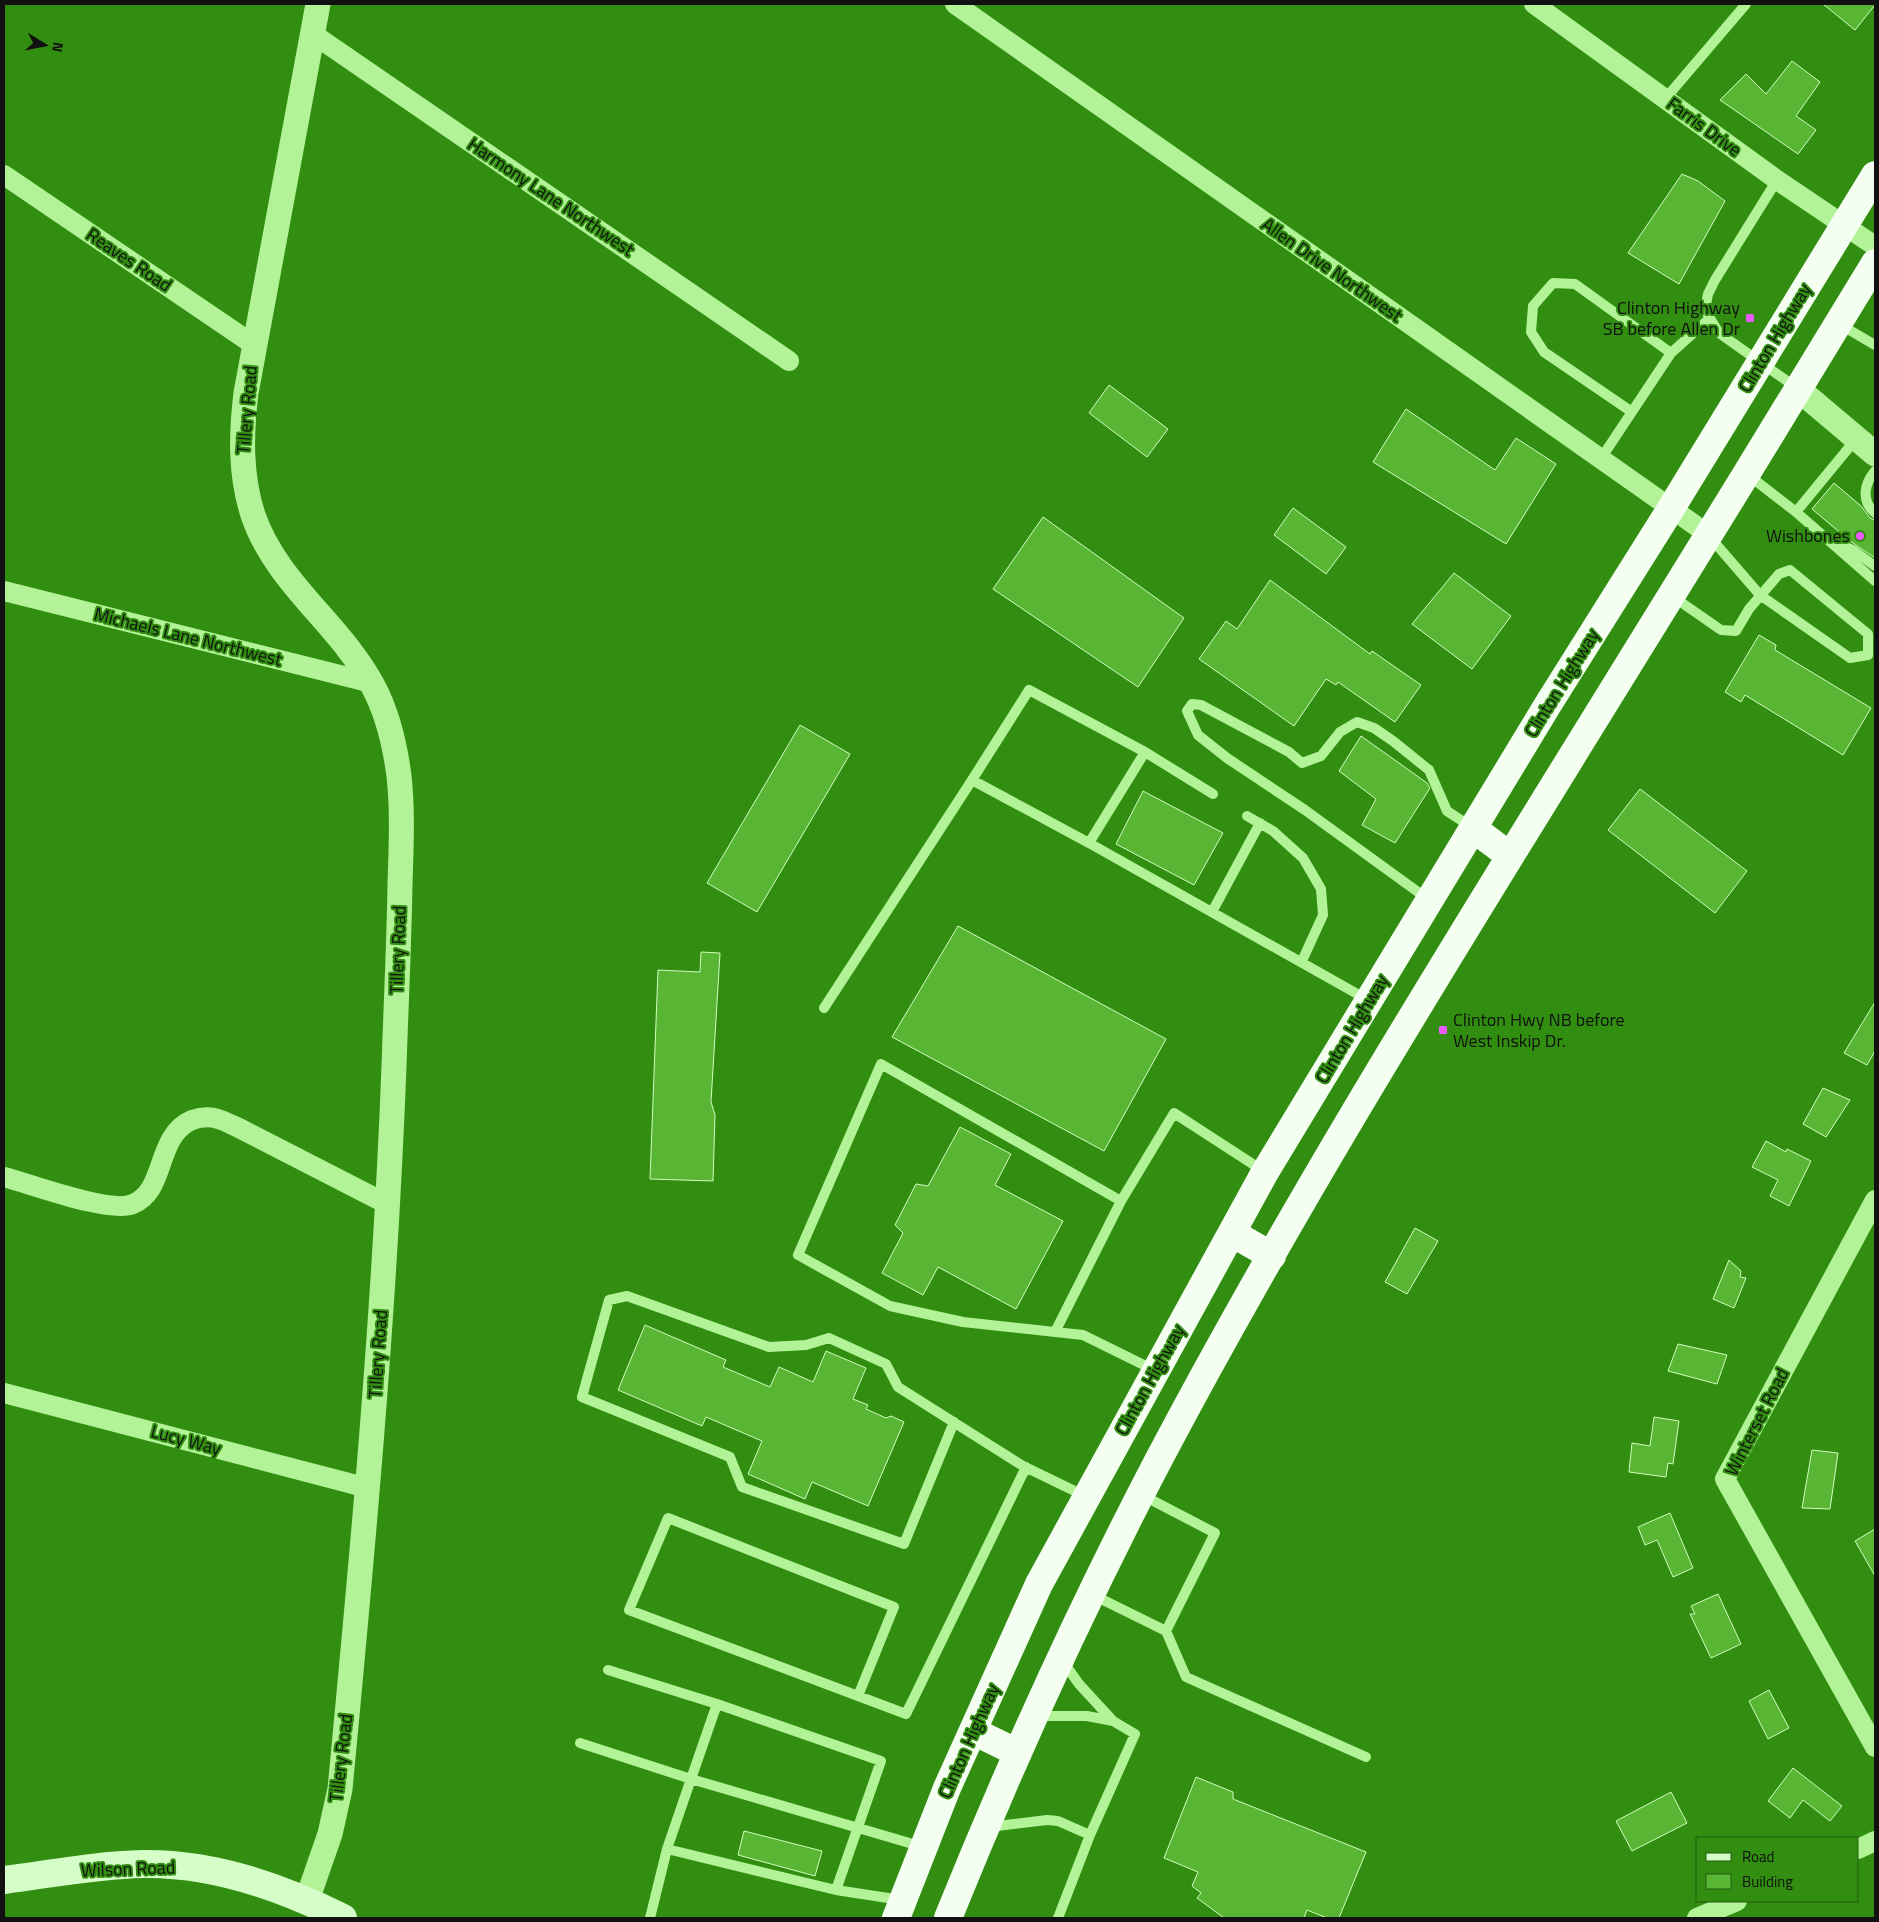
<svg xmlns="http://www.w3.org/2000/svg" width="1879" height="1922" viewBox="0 0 1879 1922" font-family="'Titillium Web',sans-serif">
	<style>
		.building { fill: #58b634; stroke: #d1fdbf }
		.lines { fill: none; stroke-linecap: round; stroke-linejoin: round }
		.service { stroke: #b2f398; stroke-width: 10 }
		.minor { stroke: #b2f398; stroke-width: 20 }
		.tertiary { stroke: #b2f398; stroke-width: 25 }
		.secondary { stroke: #d5fdc7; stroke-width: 28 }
		.trunk { stroke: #f4fff2; stroke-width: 28 }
		.poi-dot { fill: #ec5aff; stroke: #318e10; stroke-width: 2 }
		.labels { text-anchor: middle; stroke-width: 4; stroke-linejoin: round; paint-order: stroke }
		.street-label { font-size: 18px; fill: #111; stroke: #318e10 }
		.poi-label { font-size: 18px; fill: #111; stroke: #318e10; text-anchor: end }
	</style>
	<rect width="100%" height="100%" fill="#318e10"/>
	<path class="building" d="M1823,4H1875V5L1855,30Z
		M1792,61L1820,82L1796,116L1816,130L1798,154L1720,100L1746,74L1766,94Z
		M1682,174L1698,181L1725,201L1679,284L1628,253Z
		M1109,385L1168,429L1147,457L1089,413Z
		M1406,409L1495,470L1516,438L1556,464L1506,544L1373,462Z
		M1834,483L1861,506L1870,518L1875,520V558L1850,541L1812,509Z
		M1293,508L1346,547L1326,574L1274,535Z
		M1043,517L1184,618L1138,687L993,589Z
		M1454,573L1511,616L1472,669L1412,624Z
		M1270,580L1370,654L1372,651L1421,685L1395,722L1338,682L1336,685L1326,679L1294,726L1199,659L1226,621L1237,629Z
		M1759,635L1776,645L1775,650L1871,708L1843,755L1745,695L1741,702L1725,692Z
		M800,725L850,754L757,912L707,883Z
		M1361,736L1427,783L1430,788L1395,843L1362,825L1376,799L1339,771Z
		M1640,789L1747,871L1715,913L1608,830Z
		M1143,791L1223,833L1194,885L1116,844Z
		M958,926L1166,1039L1104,1151L892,1037Z
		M701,952L720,953L711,1102L715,1115L713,1181L650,1179L658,970L700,972Z
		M1875,1002V1051L1867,1065L1844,1053Z
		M1823,1088L1850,1100L1826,1137L1803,1124Z
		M960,1127L1011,1154L995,1185L1063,1221L1016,1309L938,1267L923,1295L882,1273L903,1233L895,1225L916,1184L928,1186Z
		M1766,1141L1786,1152L1787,1149L1811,1161L1789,1206L1770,1196L1778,1180L1752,1167Z
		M1415,1228L1438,1241L1407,1294L1385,1282Z
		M1729,1260L1741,1271L1740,1277L1746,1278L1734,1308L1713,1299Z
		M645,1325L726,1360L723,1367L770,1387L779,1367L813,1382L826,1351L866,1368L853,1399L868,1405L866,1409L886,1418L891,1416L904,1422L868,1506L812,1482L805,1499L748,1474L762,1441L706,1417L702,1426L618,1390Z
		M1678,1344L1727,1355L1717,1384L1668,1371Z
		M1654,1417L1679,1421L1673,1464L1668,1463L1666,1477L1629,1472L1632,1443L1650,1446Z
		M1812,1450L1838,1453L1830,1509L1802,1508Z
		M1670,1513L1693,1568L1673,1577L1657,1540L1645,1545L1638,1527Z
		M1875,1529V1576L1855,1541Z
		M1718,1594L1741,1644L1711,1658L1690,1614H1695L1691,1606Z
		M1769,1690L1789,1728L1768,1739L1749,1701Z
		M1793,1768L1842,1806L1830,1821L1803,1800L1790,1818L1768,1801Z
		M1196,1777L1233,1792V1799L1366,1852L1339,1918H1327L1307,1910L1304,1918H1224L1197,1898L1201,1893L1192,1886L1198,1872L1164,1858Z
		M1671,1792L1687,1823L1632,1851L1616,1821Z
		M744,1831L822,1851L815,1876L738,1855Z"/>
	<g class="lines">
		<path class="service" d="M1665,99L1746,4
			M1777,180L1715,280L1708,294L1705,310L1719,333L1797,388
			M1839,324L1875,345
			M1632,412L1544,352L1531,332L1533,306L1553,283L1575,284L1671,353
			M1600,460L1671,353L1709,319
			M1875,471C1864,484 1861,501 1875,513
			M1747,474L1796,512L1875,581
			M1796,512L1856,439
			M1837,543L1853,550L1875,566
			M1672,596L1721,630L1736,631L1749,609L1779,574L1790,570L1868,634V655L1850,658L1760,595L1709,536
			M1145,752L1089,843L1368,1000
			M1247,816L1273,831L1303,858L1321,889L1323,915L1302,961
			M1089,843L972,780L1029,690L1145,752L1213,794
			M1429,900L1305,810L1227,758L1198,735L1187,711L1192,704L1201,705L1289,752L1302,763L1321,756L1340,732L1357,722L1374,728L1393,741L1429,770L1447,811L1473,828
			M1212,912L1260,823
			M824,1008L972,780
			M1055,1332L1121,1201
			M1154,1370L1083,1335L963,1322L890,1306L798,1255L881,1064L1121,1201L1174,1113L1265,1172
			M954,1422L904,1544L742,1487L730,1457L582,1397L609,1300L627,1296L769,1347L806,1345L829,1338L886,1364L898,1387L1023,1466L1085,1496
			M1091,1594L1166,1631L1215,1533L1142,1495
			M1166,1631L1186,1677L1366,1757
			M608,1670L717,1704
			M858,1696L894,1607L668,1518L629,1610L906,1714L1026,1467
			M1037,1716H1087L1113,1721
			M580,1743L691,1779L717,1704L881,1761L836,1890
			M989,1827L1047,1820L1058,1821L1090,1835
			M901,1900L836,1890L667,1849L691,1779L923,1847
			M650,1918L667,1849
			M1058,1918L1090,1835L1135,1734L1113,1721L1079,1684L1062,1660"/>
		<path class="minor" d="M955,4L1709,535
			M1534,4L1777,180L1875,246
			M313,34L789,361
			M4,175L254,345
			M4,591L372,683
			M4,1177C31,1184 110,1214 133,1204C167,1190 155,1136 192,1120C201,1117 209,1116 218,1119C225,1121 232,1125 239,1128L389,1205
			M1875,1200L1725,1479L1875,1747
			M4,1393L368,1488
			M1858,1849L1875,1841
			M1697,1918L1737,1901"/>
		<path class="tertiary" d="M1798,389L1875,454
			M307,1900L330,1834L340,1789C363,1548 385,1308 394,1066C396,1006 399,945 400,885C401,849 403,812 399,776C395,745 388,714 373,686C340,624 276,583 253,515C240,475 241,434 246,393L318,4"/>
		<path class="secondary" d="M4,1880C50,1874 97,1865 143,1864C214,1863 282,1887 343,1918"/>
		<path class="trunk" d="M1474,829L1510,856
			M1232,1233L1272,1256
			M973,1731L1018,1753
			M896,1918L947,1788L1039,1584L1265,1172L1547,706L1670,510L1875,175
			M948,1918C1011,1762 1081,1608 1159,1459C1290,1211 1438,973 1585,735C1683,578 1779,421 1875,263"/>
	</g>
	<g class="poi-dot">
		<rect x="1745" y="313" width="10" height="10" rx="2.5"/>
		<circle cx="1860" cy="536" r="5"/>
		<rect x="1438" y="1025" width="10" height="10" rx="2.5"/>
	</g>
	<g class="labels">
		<g class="street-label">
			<text transform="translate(1704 127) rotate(36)" y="6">Farris Drive</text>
			<text transform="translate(551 197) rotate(34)" y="6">Harmony Lane Northwest</text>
			<text transform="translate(129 260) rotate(34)" y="6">Reaves Road</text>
			<text transform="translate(1332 270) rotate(35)" y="6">Allen Drive Northwest</text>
			<text transform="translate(1775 338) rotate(-59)" y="6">Clinton Highway</text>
			<text transform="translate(247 410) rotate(-85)" y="6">Tillery Road</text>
			<text transform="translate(188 637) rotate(14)" y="6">Michaels Lane Northwest</text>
			<text transform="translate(1562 683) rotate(-58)" y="6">Clinton Highway</text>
			<text transform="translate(398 950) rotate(-88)" y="6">Tillery Road</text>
			<text transform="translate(1352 1029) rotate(-59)" y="6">Clinton Highway</text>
			<text transform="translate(378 1354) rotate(-86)" y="6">Tillery Road</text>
			<text transform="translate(1150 1380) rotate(-61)" y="6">Clinton Highway</text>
			<text transform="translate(1757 1422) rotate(-63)" y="6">Winterset Road</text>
			<text transform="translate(186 1440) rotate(15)" y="6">Lucy Way</text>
			<text transform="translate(969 1741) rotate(-66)" y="6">Clinton Highway</text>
			<text transform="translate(341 1758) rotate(-83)" y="6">Tillery Road</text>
			<text transform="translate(128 1869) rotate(-2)" y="6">Wilson Road</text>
		</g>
		<g class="poi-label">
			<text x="1740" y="314">Clinton Highway<tspan x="1740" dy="21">SB before Allen Dr</tspan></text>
			<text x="1850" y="542">Wishbones</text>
			<text x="1453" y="1026" text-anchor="start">Clinton Hwy NB before<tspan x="1453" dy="21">West Inskip Dr.</tspan></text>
		</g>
	</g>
	<rect width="1879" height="1922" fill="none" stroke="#111111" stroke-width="10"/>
	<rect x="1696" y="1837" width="162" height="65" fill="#318e10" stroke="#245c10"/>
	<rect x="1706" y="1853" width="25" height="8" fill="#d5fdc7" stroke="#245c10"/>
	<text x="1742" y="1862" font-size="15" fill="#111111">Road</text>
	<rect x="1706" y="1874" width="25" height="15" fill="#58b634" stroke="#245c10"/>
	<text x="1742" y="1887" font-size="15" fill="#111111">Building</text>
	<g transform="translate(45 45) rotate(100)" stroke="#318e10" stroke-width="4" paint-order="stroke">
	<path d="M0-4L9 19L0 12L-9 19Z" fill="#111111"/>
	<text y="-8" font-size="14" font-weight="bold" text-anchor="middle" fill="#111111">N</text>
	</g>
</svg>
